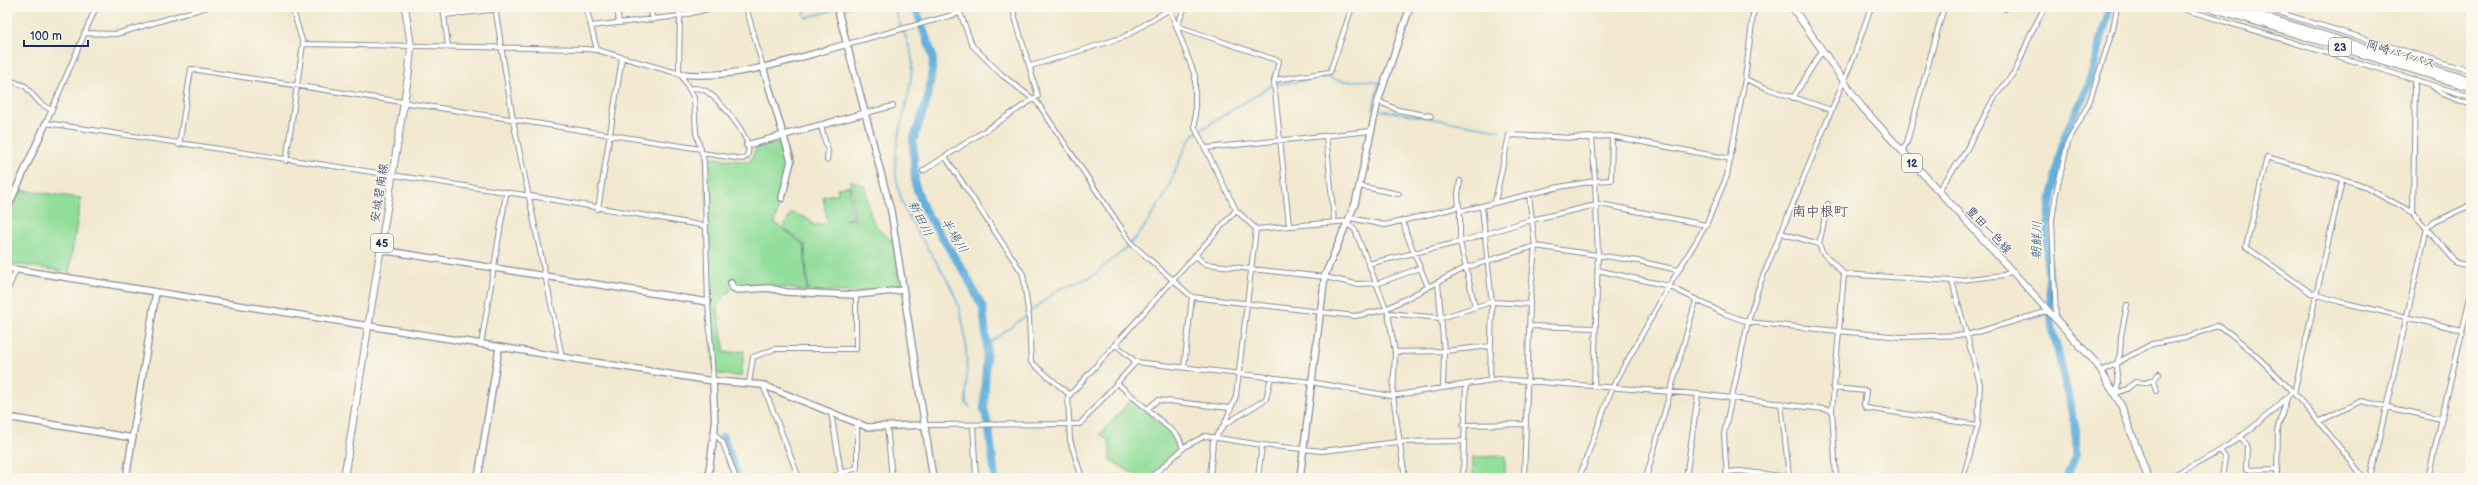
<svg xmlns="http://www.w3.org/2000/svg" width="2478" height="485" viewBox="0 0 2478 485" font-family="'Balsamiq Sans','Klee One',sans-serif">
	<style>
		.green { fill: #91dd9a; stroke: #56867c }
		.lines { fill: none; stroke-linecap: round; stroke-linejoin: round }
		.stream { stroke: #64b1dd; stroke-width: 1.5 }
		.river { stroke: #64b1dd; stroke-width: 8 }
		.street-casing { stroke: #868c96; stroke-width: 6 }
		.secondary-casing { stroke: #868c96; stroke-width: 8 }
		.primary-casing { stroke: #868c96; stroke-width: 8 }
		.highway-casing { stroke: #868c96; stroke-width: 9 }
		.street { stroke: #fff; stroke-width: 4 }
		.secondary { stroke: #fff; stroke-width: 5.5 }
		.primary { stroke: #fff; stroke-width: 6 }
		.highway { stroke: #fff; stroke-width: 7 }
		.rail { stroke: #1b2f5e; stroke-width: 1.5; stroke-dasharray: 6 3; stroke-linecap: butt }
		.labels { text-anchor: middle; stroke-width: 3; stroke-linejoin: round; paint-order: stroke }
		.shield { fill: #fbf7ec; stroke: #5e6b89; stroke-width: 1 }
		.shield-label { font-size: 11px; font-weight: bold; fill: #1b2f5e }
		.street-label { font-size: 12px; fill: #1b2f5e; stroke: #fbf7ec }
		.water-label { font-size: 13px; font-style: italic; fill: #315684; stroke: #fbf7ec }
		.quarter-label { font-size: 14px; font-weight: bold; fill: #5e556f; stroke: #fbf7ec }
	</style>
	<rect width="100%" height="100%" fill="#fbf7ec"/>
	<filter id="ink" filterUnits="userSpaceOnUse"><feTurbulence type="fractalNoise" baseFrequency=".025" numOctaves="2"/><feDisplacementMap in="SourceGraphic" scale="8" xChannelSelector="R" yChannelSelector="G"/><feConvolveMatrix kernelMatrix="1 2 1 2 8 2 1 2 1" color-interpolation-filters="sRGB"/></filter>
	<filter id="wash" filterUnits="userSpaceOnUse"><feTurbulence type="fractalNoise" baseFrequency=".012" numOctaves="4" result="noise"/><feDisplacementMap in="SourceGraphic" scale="16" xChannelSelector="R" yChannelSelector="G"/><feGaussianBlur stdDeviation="0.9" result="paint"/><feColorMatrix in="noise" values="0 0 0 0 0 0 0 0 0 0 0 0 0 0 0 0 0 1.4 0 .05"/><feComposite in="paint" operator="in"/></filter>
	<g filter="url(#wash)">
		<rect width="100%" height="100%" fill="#f1e8cf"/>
		<path class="green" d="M783,141L789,162L775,223L804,245L807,291C790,289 750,281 735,287C729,290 722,300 717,305L725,353L744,351L741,376L718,374L714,371L709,297L705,157L750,162L756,148Z
			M851,180L865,186C870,213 869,225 893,241L900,285L899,288L859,292L808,291L805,244L783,228L791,213L810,219L813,225L827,223L823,196L838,194L837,188L849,186L853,218L844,220L855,219Z
			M20,190L81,198L69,272L7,263V218Z
			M1132,399L1178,439L1180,448L1148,478H1140L1110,460L1109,441L1100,434Z
			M1505,456V478H1473V457Z"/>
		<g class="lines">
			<path class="stream" d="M803,7L806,18L833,10
				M893,7C898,21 911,45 912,58C914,102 887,142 898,187C907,228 939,258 955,296C969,331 967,367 966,403L970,407
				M843,9L849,7
				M1381,110L1499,130
				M1030,312L1059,289L1091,277L1124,250L1141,232L1164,197L1186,146L1194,134L1272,85L1329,77C1343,85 1362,78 1379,82L1373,109
				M987,345L1027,315
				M980,408L984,409"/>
			<path class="river" d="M915,7L932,53L933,63L928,98L913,140L915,184L924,209L966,275L983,308L987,345L984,409L989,429L995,478
				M723,437L738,478
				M2066,478L2076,454V430L2052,326L2047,261V227L2059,157L2067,130L2088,88L2110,7"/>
		</g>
	</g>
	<g filter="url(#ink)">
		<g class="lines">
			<defs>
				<path id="street" d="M96,7L46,123L525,195L706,226
					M443,7L448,46
					M495,7L513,120L562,357
					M586,7L597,50
					M617,7L619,23
					M650,7L653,20
					M677,7L680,16L679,71L694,98L696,133L704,161L708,302L713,381
					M746,7L763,67
					M958,7L972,45L1002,75L1037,102L1132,244L1192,297L1355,316L1384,310L1465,268L1535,246L1638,261L1678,270
					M1169,7L1195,76V128L1236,210L1256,229L1349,221
					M2177,7L2471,97
					M2261,7L2471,71
					M2005,9L2008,7
					M445,15L520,7
					M591,26L680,16L715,7
					M1177,26L1279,61L1274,82L1289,225
					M1177,26L1185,7
					M84,33L116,34L207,7
					M303,44L585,49L597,50L680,74
					M847,44L960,13
					M1031,66L1124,37L1170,9
					M7,79L25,86L40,103L51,110
					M1745,79L1769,89L1831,110
					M1274,80L1330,72L1352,7
					M2432,86L2443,94L2471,105
					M688,88C694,88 702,88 706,91C719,99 758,143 746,157L742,159L702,153
					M1793,98L1822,51
					M1378,101L1398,110L1431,116
					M866,113L893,106
					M821,126L828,151L827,160
					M1326,135L1334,221
					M1592,137L1595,181L1611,180L1612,136
					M179,145L191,69L701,149
					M1206,148L1371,131
					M1902,151L1907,142L1944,7
					M946,158L1023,274L1029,318L1031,362L1070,395
					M286,161L303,44L292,7
					M923,171L1038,96L1012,7
					M1359,186L1399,194
					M1938,191L1963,156L1994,98L2016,70L2031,33L2045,7
					M1495,202L1509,135L1574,138L1610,136L1731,159
					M1828,204L1819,244L1822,252L1844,274L1952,281L2004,275L2012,271
					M1459,207L1458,194L1460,181
					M598,209L622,58
					M1460,210V242L1475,307
					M2413,213L2415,83
					M1350,218L1385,225L1459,207L1461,211L1482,206
					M1403,220L1406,233L1428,287
					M1348,224L1355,230L1388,313L1395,352L1393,396L1405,478
					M1781,233L1819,244
					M1195,255L1205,264L1325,277L1356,284L1379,283L1420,268
					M1368,264L1460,242L1527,221L1600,204L1706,225
					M1597,270L1669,286L1723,313L1748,322L1838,331L1901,337L1967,335L2049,311
					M1952,281L1980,384L1978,425L1963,478
					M1438,283L1444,351L1443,388
					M7,291L16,270
					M1388,313L1441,318L1491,302L1530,304
					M2056,318L2052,220L2056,193L2068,142L2089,103L2113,29L2117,7
					M1529,326L1595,328
					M2462,330L2341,302L2311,293L2246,247L2267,157L2359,184L2391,201L2413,213L2457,263L2471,266
					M1115,344L1136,362L1311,382L1391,396L1499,379L1698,394L1832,410
					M481,345L506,194
					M1395,352L1444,351L1491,346
					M1184,367L1192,297
					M2102,371L2152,344L2186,338L2219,325C2276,367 2321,423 2364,478
					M1490,379L1492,305L1482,206L1559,187L1595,181L1598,254L1594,386
					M2153,380L2159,374
					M749,383L753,357L775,349H856V295
					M1117,383L1178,436L1183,448
					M763,385L799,478
					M1833,388L1866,391L1864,405L1866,408L1978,425
					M2117,393L2127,389L2135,382L2145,383L2153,380L2156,391
					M2294,393L2342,181
					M2116,395L2118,383L2116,366L2120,354L2121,336L2127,305
					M1781,403L1789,476
					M1147,409L1158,400L1230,408
					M831,412L841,473
					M2320,421L2361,401L2441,419
					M925,425L1080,424L1136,362
					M973,425L976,478
					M1224,425L1266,399L1271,377
					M1463,425L1526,424
					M887,426L892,478
					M715,434L723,443L736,478
					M2240,436L2247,445L2246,470L2277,469
					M2220,451L2225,457L2222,478
					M1726,472L1740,471L1796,478
					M827,478L857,468V423
					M1082,478L1070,440L1068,397L1236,210
					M1150,478L1186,446L1205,436L1262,445L1322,451L1398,442L1463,441
					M1210,478L1213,441L1224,425L1236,396L1256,229
					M1258,478L1262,445
					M1463,478L1466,384
					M1524,478L1530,304L1535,246L1529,195
					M1579,478L1612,388L1669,286L1706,225L1727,176L1745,79L1754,7
					M1646,478L1696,300
					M1686,478L1698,394
					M1727,478L1724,434L1748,322L1759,286L1854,56L1871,7
					M1836,478L1832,410L1844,274
					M2166,478C2213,459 2257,428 2292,392
					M2277,478L2278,427L2287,398
					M2370,478L2427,228L2434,222L2471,205
					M2428,478L2471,293"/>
				<path id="secondary" d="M837,7L891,211L933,478
					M763,67L791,161L782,198
					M680,74C737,80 793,59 847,44
					M747,145L866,113
					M7,209L46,123
					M381,250L708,302
					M7,268L706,380L763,385L867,427L925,425
					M731,283L733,288L737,290L769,288L786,292L856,295L903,290
					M7,417L133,438
					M126,478L156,292
					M478,478L499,348
					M708,478L715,427L713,381
					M1300,478L1325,275L1355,204L1378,101L1410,7"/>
				<path id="primary" d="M1792,7L1862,107L2096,363L2121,405L2148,478
					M344,478L409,71L411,46L405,7"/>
				<path id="highway" d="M2210,7L2471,87
					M2231,7L2471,81"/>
			</defs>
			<use href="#street" class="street-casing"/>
			<use href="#secondary" class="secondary-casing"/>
			<use href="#primary" class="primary-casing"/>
			<use href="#highway" class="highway-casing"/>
			<use href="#street" class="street"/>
			<use href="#secondary" class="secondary"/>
			<use href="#primary" class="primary"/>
			<use href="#highway" class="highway"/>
			<path class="rail" d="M2470,478L2471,473"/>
		</g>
	</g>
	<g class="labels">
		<g class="shield">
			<rect x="2329" y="38" width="22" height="18" rx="3"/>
			<rect x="1902" y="154" width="20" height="18" rx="3"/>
			<rect x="371" y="234" width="22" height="18" rx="3"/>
		</g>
		<g class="shield-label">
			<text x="2340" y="51">23</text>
			<text x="1912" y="167">12</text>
			<text x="382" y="247">45</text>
		</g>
		<g class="street-label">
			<text transform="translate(2401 54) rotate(17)" y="4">岡崎バイパス</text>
			<text transform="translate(379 193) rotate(-81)" y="4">安城碧南線</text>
			<text transform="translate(1989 230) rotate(47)" y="4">豊田一色線</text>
		</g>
		<g class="water-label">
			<text transform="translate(921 218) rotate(63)" y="5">新田川</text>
			<text transform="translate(955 235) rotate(58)" y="5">半場川</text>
			<text transform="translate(2036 240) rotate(-88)" y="5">朝鮮川</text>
		</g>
		<g class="quarter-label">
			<text x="1820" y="216">南中根町</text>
		</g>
	</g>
	<rect width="2478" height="485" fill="none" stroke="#fbf7ec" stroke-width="24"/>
	<path d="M24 40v6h64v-6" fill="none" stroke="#1b2f5e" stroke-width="2"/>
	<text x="30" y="40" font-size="12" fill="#1b2f5e" stroke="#fbf7ec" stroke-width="3" paint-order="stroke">100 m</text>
</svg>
